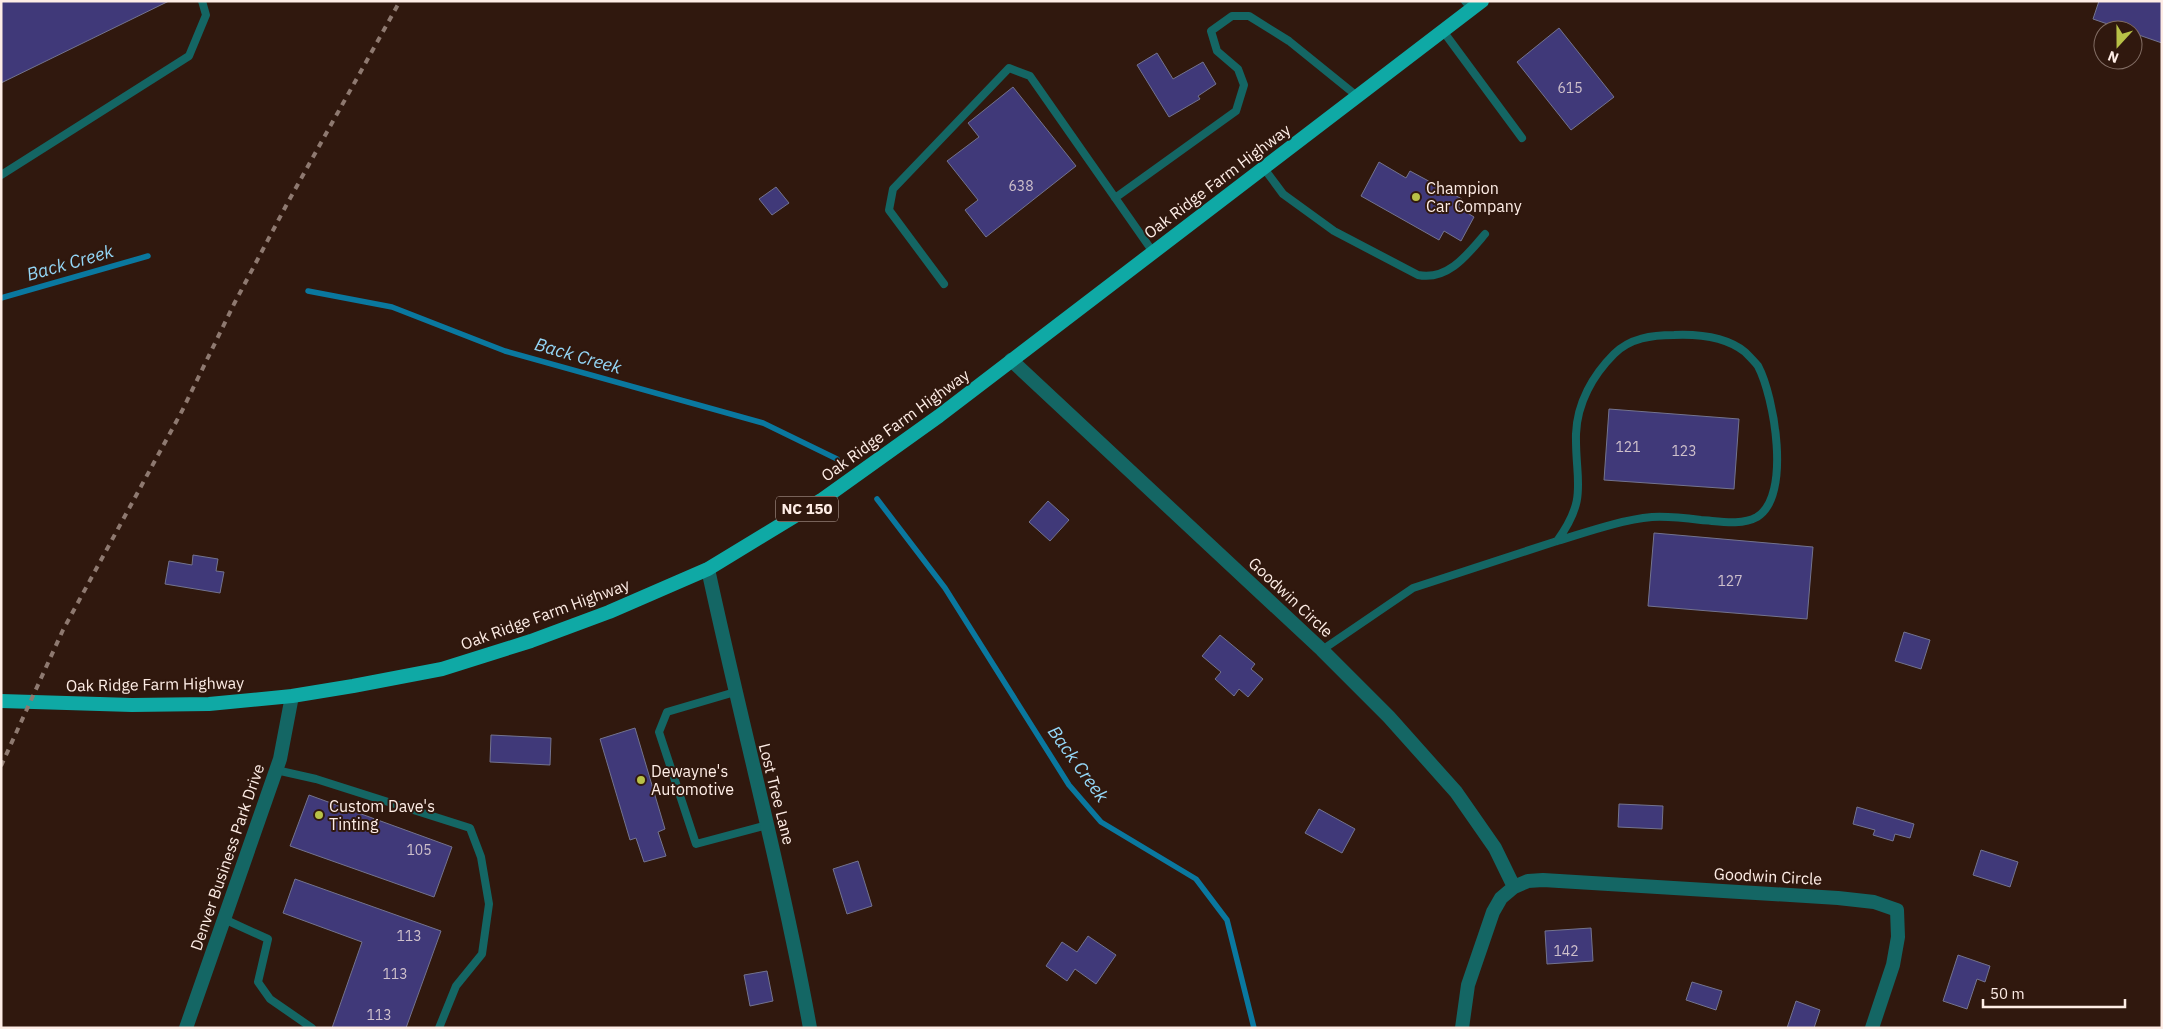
<svg xmlns="http://www.w3.org/2000/svg" width="2163" height="1029" viewBox="0 0 2163 1029" font-family="'IBM Plex Sans',sans-serif">
	<style>
		.lines { fill: none; stroke-linecap: round; stroke-linejoin: round }
		.stream { stroke: #0a789f; stroke-width: 5.5 }
		.building { fill: #403979; stroke: #73738e }
		.service { stroke: #146664; stroke-width: 8 }
		.minor { stroke: #146664; stroke-width: 14 }
		.primary { stroke: #0fa9a5; stroke-width: 14 }
		.rail { stroke: #8e7970; stroke-width: 4; stroke-dasharray: 6 6; stroke-linecap: butt }
		.poi-dot { fill: #b8c147; stroke: #30180e; stroke-width: 2 }
		.labels { text-anchor: middle; stroke-width: 4; stroke-linejoin: round; paint-order: stroke }
		.number-label { font-size: 14px; fill: #cec0cb }
		.shield { fill: #30180e; stroke: #c0ada5; stroke-width: 1 }
		.shield-label { font-size: 15px; font-weight: bold; fill: #feede6 }
		.street-label { font-size: 16px; fill: #feede6; stroke: #30180e }
		.poi-label { font-size: 16px; fill: #feede6; stroke: #30180e; text-anchor: start }
		.water-label { font-size: 18px; font-style: italic; fill: #94d6f6; stroke: #30180e }
	</style>
	<rect width="100%" height="100%" fill="#30180e"/>
	<g class="lines">
		<path class="stream" d="M308,291L392,307L505,351L763,423L837,459
			M1,298L148,256
			M877,499L945,588L1069,785L1101,822L1196,879L1227,920L1254,1028"/>
	</g>
	<path class="building" d="M1,1H169L1,83Z
		M2099,1H2162V43L2133,33V30H2125L2093,19Z
		M1559,28L1614,97L1571,130L1517,62Z
		M1157,53L1173,79L1203,62L1216,84L1198,96L1200,99L1169,117L1137,65Z
		M1013,87L1076,166L986,237L965,210L978,200L947,161L979,137L968,123Z
		M1379,162L1406,178L1410,171L1462,199L1458,207L1474,217L1461,241L1444,231L1439,240L1361,196Z
		M776,187L789,203L772,215L759,199Z
		M1609,409L1739,419L1734,489L1604,480Z
		M1048,501L1069,520L1050,541L1029,522Z
		M1654,533L1813,547L1807,619L1648,606Z
		M193,555L218,559L216,571L224,572L220,593L165,584L169,561L192,565Z
		M1904,632L1930,640L1921,669L1895,661Z
		M1220,635L1255,664L1251,669L1263,679L1248,697L1239,689L1234,696L1215,679L1221,672L1202,656Z
		M635,728L665,829L658,832L666,856L644,862L636,838L630,840L600,739Z
		M491,735L551,738L550,765L490,762Z
		M309,795L452,847L434,897L290,846Z
		M1619,804L1663,806L1662,829L1618,827Z
		M1857,807L1914,824L1910,838L1895,834L1893,841L1873,835L1875,830L1853,824Z
		M1319,809L1355,829L1342,853L1305,833Z
		M1981,850L2018,862L2010,887L1973,875Z
		M858,861L872,906L847,914L833,869Z
		M295,879L441,931L406,1028H332L362,942L283,913Z
		M1591,928L1593,961L1547,964L1545,931Z
		M1088,936L1116,955L1096,984L1075,969L1067,981L1046,966L1062,942L1077,952Z
		M1958,955L1990,966L1985,982L1977,979L1967,1009L1943,1001Z
		M767,971L773,1001L750,1006L744,975Z
		M1692,982L1722,991L1716,1010L1686,1000Z
		M1796,1001L1820,1010L1814,1028H1787Z"/>
	<g class="lines">
		<path class="service" d="M1465,1L1472,9
			M1443,31L1522,138
			M1263,167L1283,194L1334,231L1418,275C1448,281 1468,254 1485,234
			M1,175L189,56L206,15L202,1
			M1115,198L1236,111L1244,85L1238,69L1217,51L1211,31L1232,16H1249L1289,41L1357,96
			M944,284L889,210L893,189L1009,68L1030,76L1153,252
			M1322,650L1413,588L1554,542L1557,541C1587,532 1620,520 1652,517C1668,516 1685,518 1701,520C1718,521 1741,526 1757,517C1792,496 1774,396 1758,366C1755,362 1749,356 1745,352C1725,336 1698,334 1674,335C1652,335 1630,338 1614,354C1593,375 1577,403 1576,434C1575,482 1589,497 1557,541
			M735,692L667,712L659,732L696,844L767,825
			M276,770L316,779L470,828L481,857L489,904L482,954L456,986L439,1028
			M224,919L268,939L258,982L270,999L312,1028"/>
		<path class="minor" d="M1011,360L1322,650L1389,717L1456,792L1495,848L1514,887
			M708,569C741,722 782,874 810,1028
			M186,1028L280,759L292,696
			M1462,1028L1468,985L1493,912L1501,898L1514,887L1528,881L1543,880L1838,898L1874,902L1897,910L1898,937L1893,965L1872,1028"/>
		<path class="primary" d="M1,701L132,705L209,704L292,696L353,686L442,669L531,641L609,612L708,569L823,499L939,416L1482,1"/>
		<path class="rail" d="M1,766L63,630L182,411L234,304L288,202L400,1"/>
	</g>
	<g class="poi-dot">
		<circle cx="1416" cy="197" r="5"/>
		<circle cx="641" cy="780" r="5"/>
		<circle cx="319" cy="815" r="5"/>
	</g>
	<g class="labels">
		<g class="number-label">
			<text x="1570" y="93">615</text>
			<text x="1021" y="191">638</text>
			<text x="1628" y="452">121</text>
			<text x="1684" y="456">123</text>
			<text x="1730" y="586">127</text>
			<text x="419" y="855">105</text>
			<text x="409" y="941">113</text>
			<text x="1566" y="956">142</text>
			<text x="395" y="979">113</text>
			<text x="379" y="1020">113</text>
		</g>
		<rect class="shield" x="776" y="496.5" width="62" height="25" rx="4"/>
		<g class="shield-label">
			<text x="807" y="514">NC 150</text>
		</g>
		<g class="street-label">
			<text transform="translate(1217 181) rotate(-37)" y="6">Oak Ridge Farm Highway</text>
			<text transform="translate(895 425) rotate(-36)" y="6">Oak Ridge Farm Highway</text>
			<text transform="translate(1291 597) rotate(43)" y="6">Goodwin Circle</text>
			<text transform="translate(545 614) rotate(-20)" y="6">Oak Ridge Farm Highway</text>
			<text transform="translate(155 684) rotate(-1)" y="6">Oak Ridge Farm Highway</text>
			<text transform="translate(777 794) rotate(76)" y="6">Lost Tree Lane</text>
			<text transform="translate(227 857) rotate(-71)" y="6">Denver Business Park Drive</text>
			<text transform="translate(1768 876) rotate(3)" y="6">Goodwin Circle</text>
		</g>
		<g class="poi-label">
			<text x="1426" y="194">Champion<tspan x="1426" dy="18">Car Company</tspan></text>
			<text x="651" y="777">Dewayne's<tspan x="651" dy="18">Automotive</tspan></text>
			<text x="329" y="812">Custom Dave's<tspan x="329" dy="18">Tinting</tspan></text>
		</g>
		<g class="water-label">
			<text transform="translate(70 263) rotate(-16)" y="6">Back Creek</text>
			<text transform="translate(578 356) rotate(16)" y="6">Back Creek</text>
			<text transform="translate(1078 764) rotate(54)" y="6">Back Creek</text>
		</g>
	</g>
	<rect width="2163" height="1029" fill="none" stroke="#feede6" stroke-width="5"/>
	<g transform="translate(2118 45) rotate(201)"><circle r="24" fill="#30180e" stroke="#826d64"/>
	<path d="M0-4L9 19L0 12L-9 19Z" fill="#b8c147"/>
	<text y="-8" font-size="14" font-weight="bold" text-anchor="middle" fill="#feede6">N</text>
	</g>
	<path d="M1983 999v8h142v-8" fill="none" stroke="#feede6" stroke-width="2.5"/>
	<text x="1990" y="999" font-size="15" fill="#feede6" stroke="#30180e" stroke-width="4" paint-order="stroke">50 m</text>
</svg>
